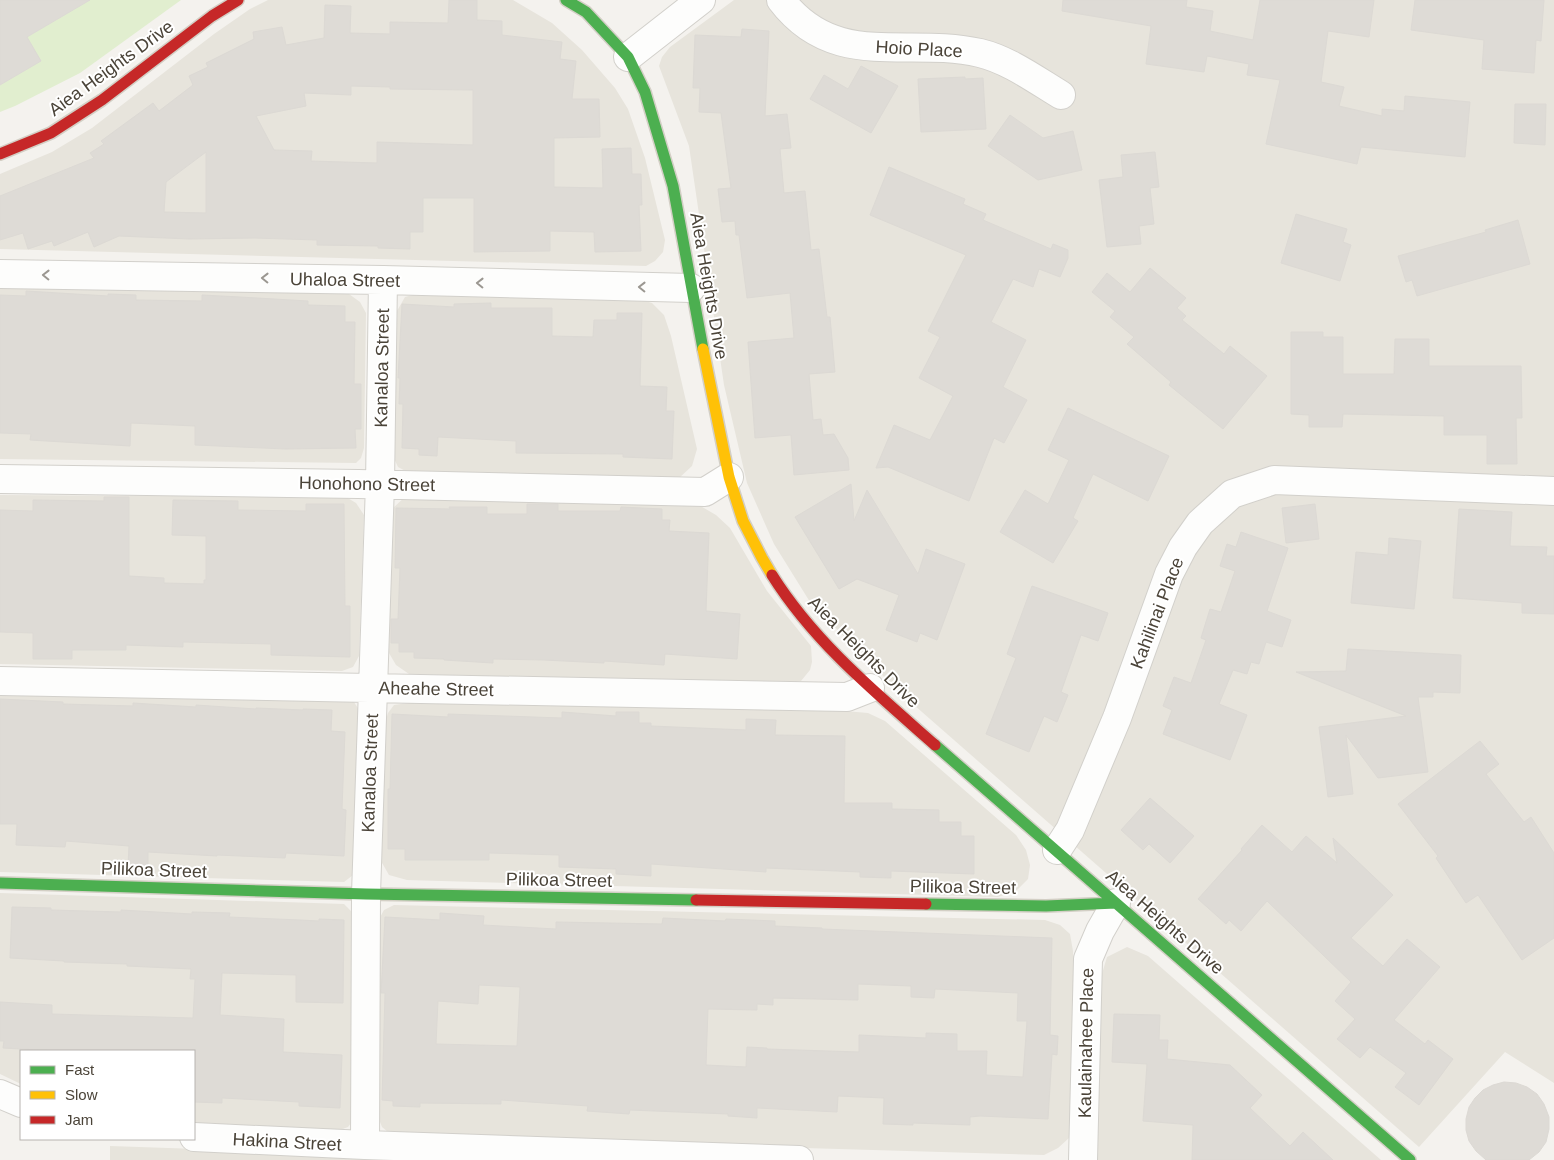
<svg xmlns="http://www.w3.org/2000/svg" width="1554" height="1160" viewBox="0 0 1554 1160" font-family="Arial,sans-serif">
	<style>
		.residential { fill: #e7e4dc }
		.green { fill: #e1eecf }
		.building { fill: #dedbd6; stroke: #dcd9d4; fill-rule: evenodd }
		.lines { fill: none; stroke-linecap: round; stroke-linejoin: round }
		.street-casing { stroke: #d2d0cb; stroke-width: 30 }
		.fast-casing { stroke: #d3cfc5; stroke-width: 14 }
		.slow-casing { stroke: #d3cfc5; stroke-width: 14 }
		.jam-casing { stroke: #d3cfc5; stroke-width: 14 }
		.street { stroke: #fdfdfc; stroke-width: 28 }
		.fast { stroke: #4caf50; stroke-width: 11 }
		.slow { stroke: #ffc107; stroke-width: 11 }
		.jam { stroke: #c62828; stroke-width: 11 }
		.oneway { stroke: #9b9791 }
		.labels { text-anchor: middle; stroke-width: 4; stroke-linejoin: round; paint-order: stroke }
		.street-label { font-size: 18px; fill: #4b4439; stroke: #fff }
	</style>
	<rect width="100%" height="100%" fill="#f4f2ee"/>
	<path class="residential" d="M268,0H513L552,23L582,50L615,88L628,109L645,158L665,240L663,252L655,261L646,266L0,249V174L52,152L92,128L214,34L250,9Z
		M734,0H1554V1083L1505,1052L1419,1147L898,691L810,602L774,544L747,483L724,385L689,146L659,66L662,57L670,47Z
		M0,284L331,291L349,294L360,302L366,313L364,448L361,458L356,463L0,459Z
		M420,293L636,298L652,303L664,315L671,336L697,449L692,466L678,479L411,474L398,467L392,454L397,311L405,297Z
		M0,495L346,497L356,503L364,515L359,656L353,667L342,671L0,664Z
		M407,495L697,504L716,515L730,528L767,591L811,646L812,662L810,670L801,681L785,684L409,674L396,665L389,653L392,509Z
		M14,690L354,702L361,713L357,872L344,882L0,872V691Z
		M408,703L845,711L868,713L885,721L1016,835L1026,850L1030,865L1028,879L1016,891L998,897L407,880L389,875L381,861L384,727L388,713L394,705Z
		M0,893L344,904L351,911L355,921L354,1119L348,1127L337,1131L194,1123V1051H21V1084L0,1074Z
		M394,905L1045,920L1060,925L1070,934L1073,951V1124L1069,1138L1058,1148L1044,1155L393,1136L382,1127L377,1114L378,921L384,910Z
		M1127,947L1148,956L1381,1160H1094L1098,987L1107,957Z
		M110,1146L528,1160H110Z"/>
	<path class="green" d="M0,0H181L80,73L15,106L0,112Z"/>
	<path class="building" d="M0,0H90L27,37L41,61L0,85Z
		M449,0H477V20L502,21V35L562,42L560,59L576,61L572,99H599L600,137L554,138V187L603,188L602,149L631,148L632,174H641L642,205H639L641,251L595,252L594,232L550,231V251L474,252V198H423V232H410V249L378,248V246L317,245V240L254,238L189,239L119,236L94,247L88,232L54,246L52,241L28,249L23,233L0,240V196L94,158L90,153L104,144L101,141L153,103L159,111L193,85L189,76L208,67L206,63L254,39L253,32L282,27L286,45L324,38L325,5L351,6L350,33L390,34V22L448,23ZM351,86L390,87V89L473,90V145L377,142V163L311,161L312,151L274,150L256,116L306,106L304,93L351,95ZM206,152V213L164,212L166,182Z
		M1063,0H1187L1186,7L1213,11L1210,31L1253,40L1260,0H1374L1369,37L1328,31L1321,82L1344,87L1339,106L1382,116V109L1404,111L1405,96L1470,102L1465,157L1361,147L1357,164L1266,144L1280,80L1247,75L1249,64L1207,56L1204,72L1146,64L1151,26L1062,11Z
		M1415,0H1544L1541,41L1536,40L1534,73L1482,69L1484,40L1411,30Z
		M742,29L769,31L765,116L787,114L791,148L780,149L784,193L805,191L811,250L819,249L827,317H830L835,372L809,374L813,420L821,419L823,435L834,434L848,458L849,470L794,475L791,435L755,438L748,342L794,338L790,293L747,298L739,235H736L735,221L722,222L718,189L731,188L721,113L699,112L700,88H693L695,35L741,37Z
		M861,66L898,86L871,133L810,99L824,75L848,89Z
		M965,77V79L983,78L986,129L921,132L918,79Z
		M1515,104H1546L1545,145L1514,143Z
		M1010,115L1043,138L1073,131L1082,170L1038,180L988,146Z
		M1155,152L1159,187L1150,188L1154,224L1139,226L1141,244L1107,247L1099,180L1123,177L1121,155Z
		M889,167L965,199L963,204L986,214L983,220L1051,249L1053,244L1068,250V258L1060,277L1039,269L1033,287L1013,279L991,322L1026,340L1003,387L1027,400L1004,443L994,438L969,501L888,467L876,468L894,425L930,440L953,396L919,378L940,337L928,331L966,255L870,215Z
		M1296,214L1347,229L1343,242L1351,245L1340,281L1281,263Z
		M1518,220L1530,264L1417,296L1412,280L1406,282L1398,256L1486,232L1485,230Z
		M1150,268L1186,298L1177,308L1186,316L1182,320L1224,354L1230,346L1267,376L1223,429L1169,385L1171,382L1127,344L1134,337L1110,317L1115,311L1092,292L1107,273L1130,292Z
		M26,291L108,296V294L136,295V300L202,301V295L240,297L308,301V305L345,306V322H355L354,384H361V429H355L356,448L285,449L195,445V426L131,423L130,446L30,440L31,434L0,433V295L26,296Z
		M491,303V308H552V336L593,337L594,320H617V313H642L640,386L667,387L666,411H674L672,459L623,457V454L516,453V441L438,437L437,456L419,455V449L402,448L403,404H399L400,378H398L402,304L454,307V304Z
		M1291,332H1323V337H1343V374H1394L1395,339H1429V366H1521L1522,418H1516L1517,464H1487V435H1444V416L1343,414L1342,427H1309V415L1291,414Z
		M1068,408L1169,456L1148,501L1093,474L1073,518L1078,521L1053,563L1000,532L1025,490L1048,504L1069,460L1048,450Z
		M851,484L854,521L867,490L918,574L926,549L965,564L937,640L920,633L917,642L886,630L899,595L857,579L839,589L795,517Z
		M104,497H129V576L164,578V583L204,584V580H206V536L172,535L173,500L238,501V510L306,511V504H344L345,606H350V657L271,655V644L183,642V647L126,645V650H72V659H33V633L0,632V510L33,511V500L104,501Z
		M527,504H558V511H620L621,507L662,509V520H670L669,531L709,533L706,611L740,614L737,659L665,654L664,665L604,661V663L544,660L493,659V663L444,660V659L414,658V652H399V643H391V619H398L400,568H395L396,508L450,509L449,507H487V514H527Z
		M1315,504L1319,539L1286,543L1282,508Z
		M1459,509L1512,512L1510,546L1547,547L1546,556H1554V614L1522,613V603L1453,598Z
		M1241,532L1288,548L1267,611L1291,620L1282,647L1266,642L1259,664L1251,662L1247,674L1233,670L1219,704L1247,715L1230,760L1163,734L1172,710L1163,706L1174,677L1191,683L1206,640L1201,638L1210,609L1221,612L1235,571L1220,566L1227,544L1236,547Z
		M1389,538L1421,541L1414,609L1351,603L1356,552L1388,555Z
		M1032,586L1108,613L1098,641L1081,635L1061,692L1068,695L1057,722L1044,716L1029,752L986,734L1016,658L1007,654Z
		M1348,649L1461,655L1460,693L1433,692V697H1418L1428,772L1378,778L1346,735L1353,794L1328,797L1319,727L1406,716L1296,672L1346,671Z
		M0,699L63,702V704L133,706V703L196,707V705L256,709V708L303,710V709L332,710L331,731L345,732L342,809L346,810L344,856L286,853L285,858L217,855V856L148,852V867L128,866L129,846L66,841L65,847L16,845L17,824H0Z
		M562,712L616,716V712H639V723H651V726L746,730V719L776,720L775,735L845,736L844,803H892V809L939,810V822H961V836H974V874L891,871V878L860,877V872L766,868V872L651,864V876L616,874V869L559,867V855L489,853V860H405V849H388V789H390L392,714L448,717V714L562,718Z
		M1480,741L1499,764L1486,774L1524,822L1531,817L1554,853V938L1522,960L1478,895L1466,903L1436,858L1438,856L1398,804Z
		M1150,798L1194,836L1170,863L1149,844L1143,850L1121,830Z
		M1262,825L1292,852L1306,836L1337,863L1333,838L1393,895L1351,938L1383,966L1407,939L1440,967L1394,1020L1425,1044L1428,1040L1453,1059L1419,1105L1395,1087L1406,1073L1370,1047L1360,1058L1337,1039L1355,1019L1335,1001L1351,982L1267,901L1241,931L1229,920L1226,924L1198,899L1242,850L1241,849Z
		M12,907L51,908V910L121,912V910L192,914V912L230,913L229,917L300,920L319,921V919L344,920L343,1003L296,1002V975L222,973L220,1015L284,1019L283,1052L342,1055L340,1108L299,1106V1102L222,1098V1103L194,1102V1051H56L3,1048L4,1041H0V1002L52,1005V1014L193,1018L195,979H190L191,969L127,966V964L64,962V961L10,958Z
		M440,913L484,916L483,925L556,929V922L662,924L663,918L725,921L726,919L775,921V926L822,928V929L1052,938L1050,1035L1058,1036L1057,1055L1052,1054L1048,1119L980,1116L970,1117V1125L913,1123V1125L883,1124L884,1098L838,1096L837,1112L757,1108V1118L728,1116V1114L630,1110L629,1114L587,1111L588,1106L501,1100V1104L420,1103V1107L393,1106V1101L382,1100L385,993H381L385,917L440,920ZM858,984L911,986V997L934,998L935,989L1018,993L1017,1021H1027L1023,1077L986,1075L987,1051H957V1034L926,1033V1038L859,1035V1052L767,1049V1048L747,1047L746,1067L706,1065L708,1009L757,1010V1004L773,1005V998L858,1000ZM479,985L520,987L517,1046L436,1044L438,1001L478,1004Z
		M1114,1014L1160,1015L1159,1040H1168L1167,1059L1230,1065L1262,1095L1250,1108L1290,1146L1303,1132L1333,1160H1192L1193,1125L1143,1121L1147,1064L1112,1062Z
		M1504,1082L1516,1083L1527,1087L1537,1094L1544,1104L1549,1117V1129L1546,1142L1539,1152L1529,1160H1486L1476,1151L1469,1141L1466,1130V1119L1469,1107L1475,1098L1483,1090L1493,1085Z"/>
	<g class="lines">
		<defs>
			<path id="street" d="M781,0C835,71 908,36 980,53C1009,60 1036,80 1061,95
				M628,57L701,0
				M0,274L383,280L691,288
				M0,479L358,484L705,492L729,477
				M0,681L847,697L870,688
				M1057,850L1070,830L1117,718L1169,574L1183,547L1200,523L1232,494L1274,480L1554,491
				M0,1094L21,1103
				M194,1137L365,1145L799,1160
				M365,1145L366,894L380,484L383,280
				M1083,1160L1088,959L1100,931L1116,903"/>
			<path id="fast" d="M566,0L586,12L628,57L645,92L673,186L703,349
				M935,745L1410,1160
				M0,883L366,894L696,900
				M926,904L1046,906L1116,903"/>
			<path id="slow" d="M703,349L729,477L743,521L762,558L772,575"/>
			<path id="jam" d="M0,154L51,133L102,100L212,16L238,0
				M772,575C814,642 876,693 935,745
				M696,900L926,904"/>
		</defs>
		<use href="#street" class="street-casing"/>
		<use href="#fast" class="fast-casing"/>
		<use href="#slow" class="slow-casing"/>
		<use href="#jam" class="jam-casing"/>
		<use href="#street" class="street"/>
		<use href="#fast" class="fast"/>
		<use href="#slow" class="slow"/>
		<use href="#jam" class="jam"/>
	</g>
	<defs><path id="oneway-chevron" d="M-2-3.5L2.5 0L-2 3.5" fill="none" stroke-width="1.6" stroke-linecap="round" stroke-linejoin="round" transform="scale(1.25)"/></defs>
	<g class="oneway">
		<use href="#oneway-chevron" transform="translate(46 275) rotate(-179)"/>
		<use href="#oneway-chevron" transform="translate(265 278) rotate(-179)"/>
		<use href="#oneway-chevron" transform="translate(480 283) rotate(-179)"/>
		<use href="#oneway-chevron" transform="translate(642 287) rotate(-179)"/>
	</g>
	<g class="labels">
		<g class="street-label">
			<text transform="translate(919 49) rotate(3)" y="6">Hoio Place</text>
			<text transform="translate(111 68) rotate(-36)" y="6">Aiea Heights Drive</text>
			<text transform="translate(345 280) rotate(1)" y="6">Uhaloa Street</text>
			<text transform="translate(709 286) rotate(80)" y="6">Aiea Heights Drive</text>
			<text transform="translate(382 368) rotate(-89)" y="6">Kanaloa Street</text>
			<text transform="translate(367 484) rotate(1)" y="6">Honohono Street</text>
			<text transform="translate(1157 613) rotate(-69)" y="6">Kahilinai Place</text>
			<text transform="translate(864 652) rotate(45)" y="6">Aiea Heights Drive</text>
			<text transform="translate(436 689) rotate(1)" y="6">Aheahe Street</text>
			<text transform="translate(370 773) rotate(-88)" y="6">Kanaloa Street</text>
			<text transform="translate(154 870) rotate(2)" y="6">Pilikoa Street</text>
			<text transform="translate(559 880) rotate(1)" y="6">Pilikoa Street</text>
			<text transform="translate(963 887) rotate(1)" y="6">Pilikoa Street</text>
			<text transform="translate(1165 922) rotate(41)" y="6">Aiea Heights Drive</text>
			<text transform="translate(1086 1043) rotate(-89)" y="6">Kaulainahee Place</text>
			<text transform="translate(287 1142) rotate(3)" y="6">Hakina Street</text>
		</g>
	</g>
	<rect x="20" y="1050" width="175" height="90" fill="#ffffff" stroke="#b7b4b0"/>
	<rect x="30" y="1066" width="25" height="8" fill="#4caf50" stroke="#b7b4b0"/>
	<text x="65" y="1075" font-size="15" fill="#4b4439">Fast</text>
	<rect x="30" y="1091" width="25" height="8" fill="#ffc107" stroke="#b7b4b0"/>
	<text x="65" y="1100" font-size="15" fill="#4b4439">Slow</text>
	<rect x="30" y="1116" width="25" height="8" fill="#c62828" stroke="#b7b4b0"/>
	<text x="65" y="1125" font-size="15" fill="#4b4439">Jam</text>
</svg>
